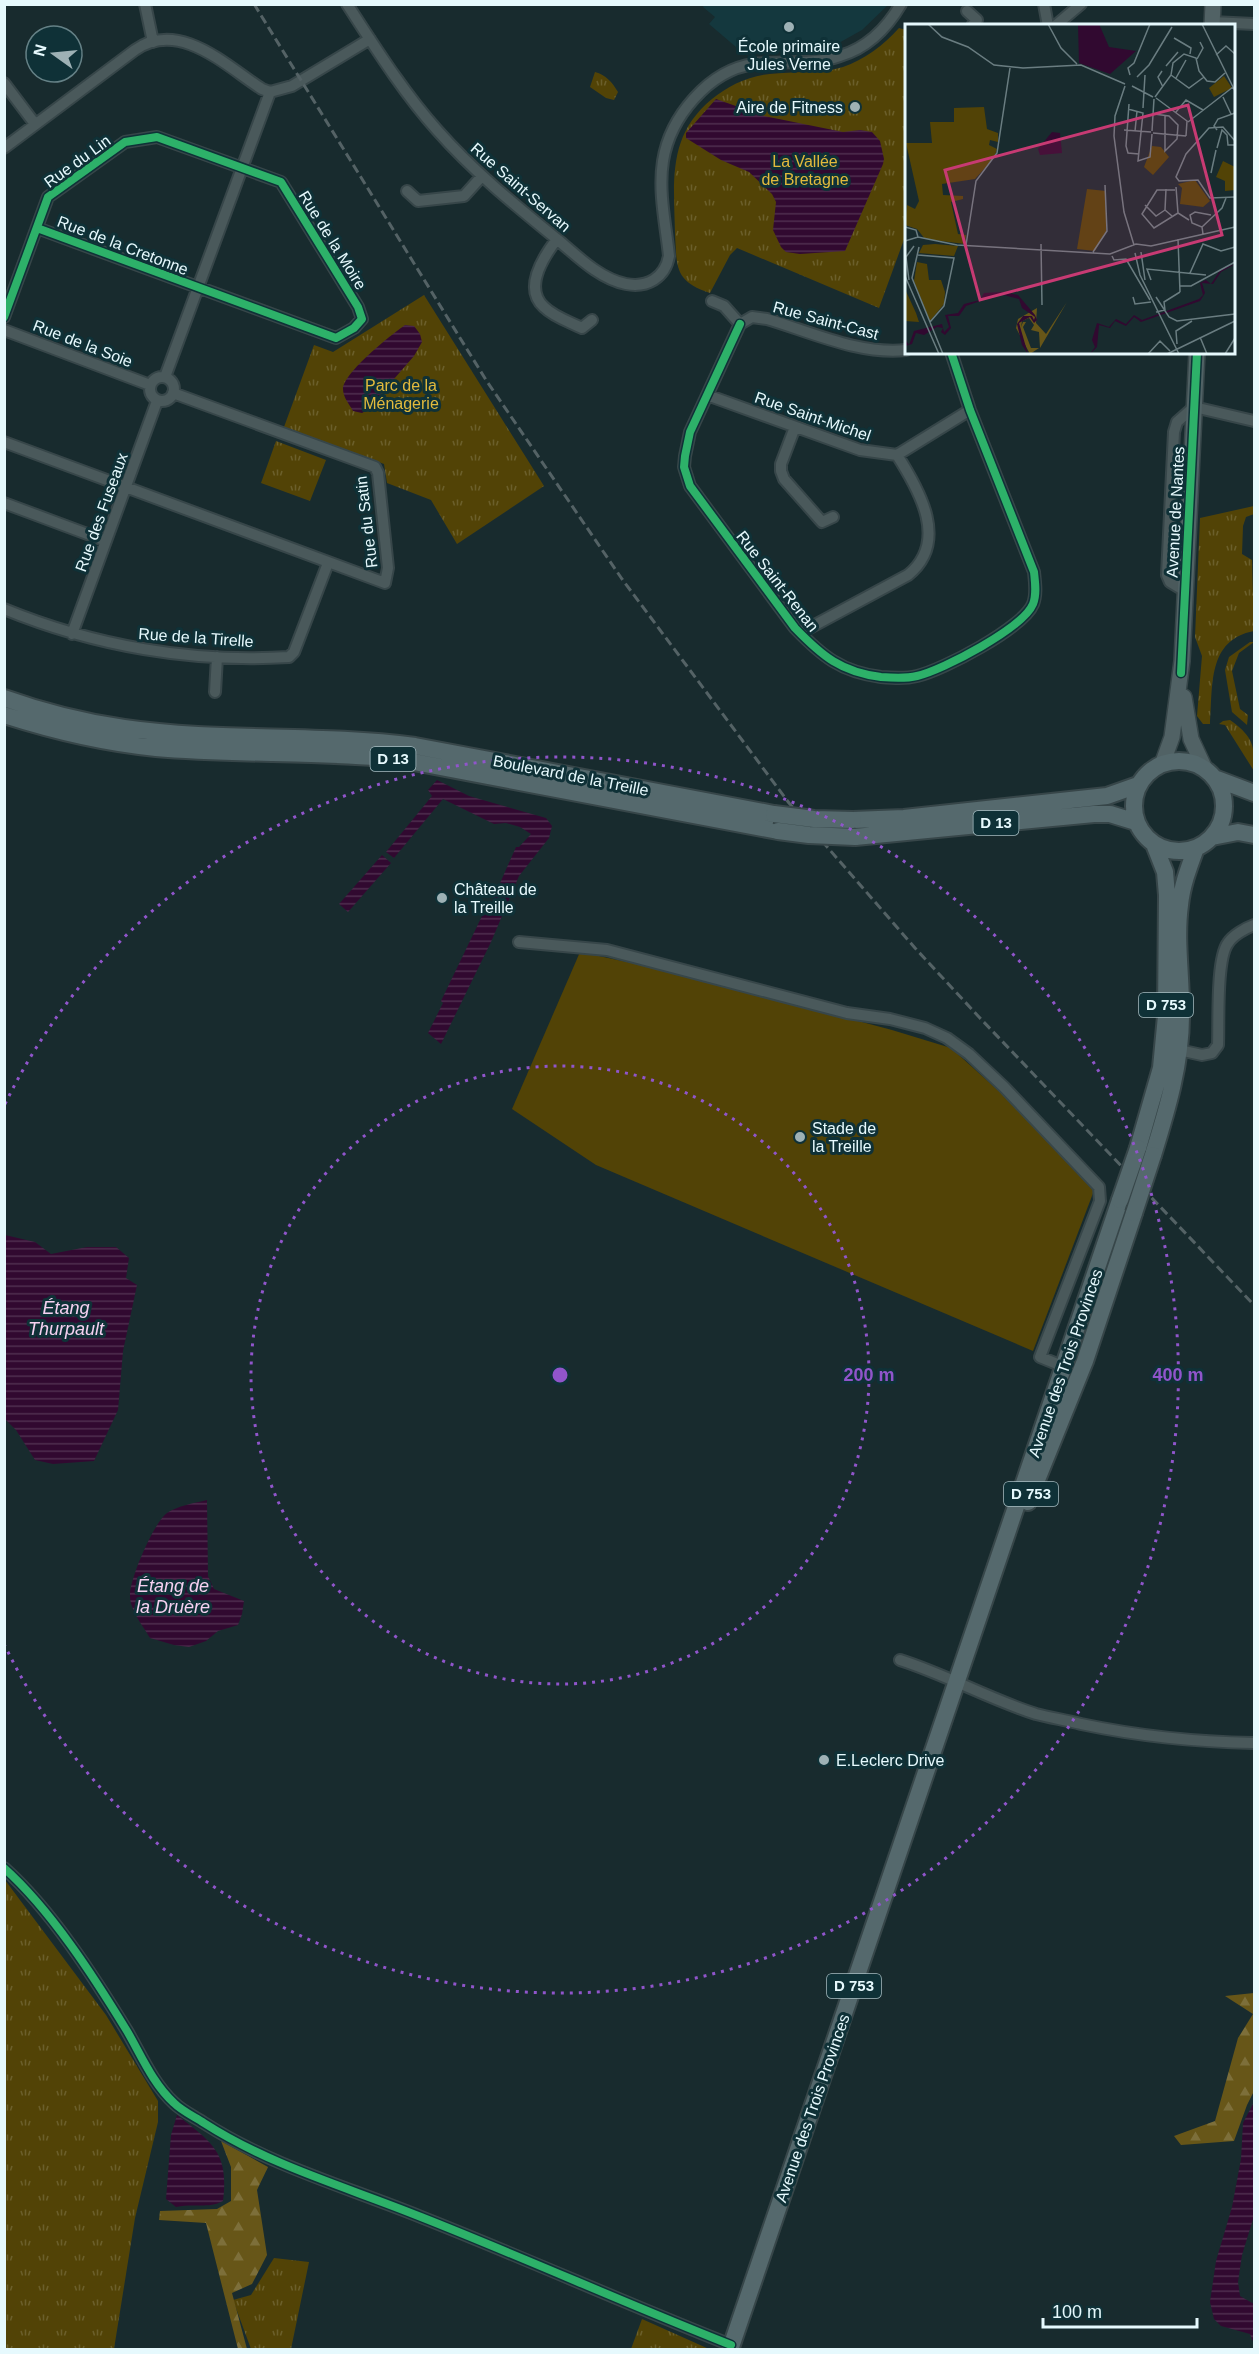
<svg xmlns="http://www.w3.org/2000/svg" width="1259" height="2354" viewBox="0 0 1259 2354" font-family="Helvetica,sans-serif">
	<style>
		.built { fill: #14383e }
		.grass { fill: url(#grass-tufts) }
		.forest { fill: url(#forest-firs) }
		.garden { fill: #524306 }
		.water { fill: url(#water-rules) }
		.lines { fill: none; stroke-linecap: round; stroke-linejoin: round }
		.street-casing { stroke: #374649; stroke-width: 14 }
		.secondary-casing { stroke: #374649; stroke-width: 18 }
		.primary-casing { stroke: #374649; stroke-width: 20 }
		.street { stroke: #4a595b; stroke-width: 10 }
		.secondary { stroke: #516265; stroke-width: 15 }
		.primary { stroke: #55696d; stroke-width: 16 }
		.rail { stroke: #546265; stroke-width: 3; stroke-dasharray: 9 4.5; stroke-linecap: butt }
		.primary-bridge-casing { stroke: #374649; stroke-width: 20; stroke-linecap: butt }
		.primary-bridge { stroke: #55696d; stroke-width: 16 }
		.cycleway-casing { stroke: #0f3137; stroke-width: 11 }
		.cycleway { stroke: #2db169; stroke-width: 8 }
		.ring { fill: none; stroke: #9055cb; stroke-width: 3; stroke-dasharray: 3 6 }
		.poi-dot { fill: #9eb1b5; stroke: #0f3137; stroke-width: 2 }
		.labels { text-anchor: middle; stroke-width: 6; stroke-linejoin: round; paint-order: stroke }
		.shield { fill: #0f3137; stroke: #a6bdc2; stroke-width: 1.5 }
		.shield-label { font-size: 15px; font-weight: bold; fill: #e6f9fd }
		.poi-label { font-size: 16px; fill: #e6f9fd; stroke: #0f3137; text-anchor: start }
		.street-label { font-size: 16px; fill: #e6f9fd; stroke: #0f3137 }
		.park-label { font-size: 16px; fill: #e2ba3d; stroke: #0f3137 }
		.water-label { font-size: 18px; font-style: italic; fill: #f6d1f1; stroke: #0f3137 }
		.inset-road { fill: none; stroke: #6a7d81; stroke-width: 1.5 }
		.view { fill: #c73a73; fill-opacity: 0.15; stroke: #c73a73; stroke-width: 3 }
		.inset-edge { fill: none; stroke: #e6f9fd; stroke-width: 3 }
		.centre { fill: #9055cb; stroke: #0f3137; stroke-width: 3 }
		.ring-label { font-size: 18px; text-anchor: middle; font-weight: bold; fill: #9055cb; stroke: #0f3137; stroke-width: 6; stroke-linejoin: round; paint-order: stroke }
	</style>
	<defs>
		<pattern id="grass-tufts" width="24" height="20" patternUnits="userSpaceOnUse" patternTransform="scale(1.5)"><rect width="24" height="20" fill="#524306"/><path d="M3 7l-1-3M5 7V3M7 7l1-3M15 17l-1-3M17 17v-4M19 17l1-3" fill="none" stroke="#6b5f2b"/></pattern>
		<pattern id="forest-firs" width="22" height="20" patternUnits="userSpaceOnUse" patternTransform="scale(1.5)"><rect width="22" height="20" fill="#675618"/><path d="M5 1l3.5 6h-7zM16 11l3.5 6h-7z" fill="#7d6f3a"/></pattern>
		<pattern id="water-rules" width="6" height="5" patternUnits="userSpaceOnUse" patternTransform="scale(1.5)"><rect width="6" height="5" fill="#310930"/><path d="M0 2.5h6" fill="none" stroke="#4f2e4f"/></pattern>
	</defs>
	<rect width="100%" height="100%" fill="#182b2e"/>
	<path class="built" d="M704,5V4L888,5L862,30L837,44L818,48L765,52L749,44L736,47L709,24L715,17L703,7Z"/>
	<path class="grass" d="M899,28L906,30V234L879,308L737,248L730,255L710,293C674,281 677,267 675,234C674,181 667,136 712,99C728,86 748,76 770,74C793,71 820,74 843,67C864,60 884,45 899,28Z
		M595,72C606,75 612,82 618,92L614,100L606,98L590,87Z
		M424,295L544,486L457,544L431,500L387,483L384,464L284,427L314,345L333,352Z
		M276,441L326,460L310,501L261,483Z
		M1254,506V514L1246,517L1243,526L1242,554L1252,560L1254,631C1207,640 1213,686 1210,724H1203L1197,716L1202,656L1195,637L1200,518Z
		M1250,642H1254L1239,653L1232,671L1240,709L1248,715L1247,725L1232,712L1225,670L1229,657Z
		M1230,720C1252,736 1255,744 1254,771L1225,725L1219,724L1223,721Z
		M5,1880L106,2015L158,2101V2122L135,2218L114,2349H5Z
		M274,2258L309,2262L291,2349H251L233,2300L251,2295Z
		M642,2319L709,2349H631Z"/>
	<path class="forest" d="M1254,1993V2091L1247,2105L1234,2141L1181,2145L1174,2136L1215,2121L1238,2038L1253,2014L1225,1996Z
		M221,2141L268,2167L257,2190L267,2255L252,2284L232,2293L247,2349H238L206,2223L159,2220L160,2211L217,2209L231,2201V2167Z"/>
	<path class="garden" d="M580,952L674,972L892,1030L951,1048L1010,1101L1095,1188L1033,1351L596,1165L512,1109Z"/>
	<path class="water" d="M716,99L764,116L843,132L860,130L872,132L880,141L884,159L883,164L845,251L800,254L786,252L781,247L773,230L776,202L772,194L749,172L721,160L686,138V133Z
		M405,325L414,326L420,334L422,342L414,356L367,410L362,413L353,411C349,404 343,397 343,389C344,372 391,335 405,325Z
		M437,780L469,796L546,818L552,826L549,838L519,876L491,942L441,1044L428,1033L443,1003L441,1001L483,914L486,915L516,847H519L531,834L520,827L506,823L494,824L443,799L394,858L386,852L432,796L428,790Z
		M382,855L391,863L348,912L339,904Z
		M5,1235L35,1242L51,1254L87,1247H116L129,1258L126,1278L137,1285L123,1351L118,1410L94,1461L53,1464L35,1460L16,1430L5,1419Z
		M207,1500L208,1576L214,1589L244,1601L242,1614L238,1625L218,1631L206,1641L189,1647L174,1645L150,1638C143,1626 130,1610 130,1596C129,1580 154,1522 167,1513C177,1506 195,1503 207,1500Z
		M1254,2102V2216L1242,2255L1238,2282L1240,2296L1254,2304V2344L1250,2334L1221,2326L1214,2319L1210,2302L1216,2261L1232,2207L1241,2159L1243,2123Z
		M177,2115C213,2143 229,2153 223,2201C208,2209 194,2203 176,2207L166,2199L171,2135Z"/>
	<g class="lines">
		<defs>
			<path id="street" d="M145,4L153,42
				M347,4C375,47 403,92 437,130C473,171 515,205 558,240C577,256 600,279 626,284C647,288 665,278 669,256C666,226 658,192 663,161C670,117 709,70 754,64C782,61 813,65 840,56C867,48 887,28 901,4
				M1044,4L1048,26
				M967,11L977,20L972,26
				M1212,22L1254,24
				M1055,26L1081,4
				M4,83L35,124
				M4,148L135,50C180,19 226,66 262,89L270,92L292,86L370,39
				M407,191L418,201L464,196L482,176
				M557,239C544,256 523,288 544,307C554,317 570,322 582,328L592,320
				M712,301L724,306L740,324L752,317L767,319C811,332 859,355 906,350
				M4,317L48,197L125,142L157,137L281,182L358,307L362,319L354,328L336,338L37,228
				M740,324L690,432L685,456L684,467L690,486L795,628C822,656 841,672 881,677C893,678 905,679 917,676C943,670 1023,628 1033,604C1037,594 1035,582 1034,572L970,410L951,352
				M4,330L150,385
				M150 389a12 12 0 1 1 24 0a12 12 0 1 1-24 0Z
				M165,377L270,92
				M707,395L860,450L897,455L970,410
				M795,427L781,464V471L784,479L822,522L833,517
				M4,442L385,583L388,568L378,473L375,467L173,393
				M4,503L106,541
				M1185,591L1170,582L1167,575L1174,432L1177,422L1194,407L1254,421
				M4,609C94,646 192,663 289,657L294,652L328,563
				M800,633L908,575C949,542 920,491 897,455
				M72,634L157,401
				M215,692L217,657
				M519,942L607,950L847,1013L890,1019L925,1028L947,1038L969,1054L1004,1087L1099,1187L1100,1201L1040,1357L1067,1368
				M1179,1050L1202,1055L1212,1053L1218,1045C1219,1023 1216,959 1228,943C1233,935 1246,928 1254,925
				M900,1660C947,1675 989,1699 1036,1714C1051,1718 1066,1720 1081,1724C1138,1736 1196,1742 1254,1743
				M4,1868C51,1910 94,1977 127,2031C141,2055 153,2084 174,2103C182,2111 195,2117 204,2123C271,2166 347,2187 421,2217C525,2258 627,2304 731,2345"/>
			<path id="secondary" d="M1212,26L1213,4
				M1184,697L1191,739L1204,767
				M1163,762L1172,737L1182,661L1197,352"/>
			<path id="primary" d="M4,698C43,712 83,722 124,728C220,742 318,733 415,746L774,814
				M4,715C54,731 104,743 156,748C236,755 318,751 398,759L778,831
				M1134 806a45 45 0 1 1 90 0a45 45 0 1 1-90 0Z
				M1217,779L1254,793
				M853,820L904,818L1107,796L1138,785
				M855,837L1094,814H1110L1136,822
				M1212,837L1238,832L1254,835
				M1138,1148L1161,1068L1166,1016L1167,895L1165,872L1154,844
				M1153,1155C1167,1110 1181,1064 1181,1016C1182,979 1175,942 1180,905C1182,885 1189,867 1196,848
				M1028,1502L1085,1361L1134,1213
				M730,2350L1120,1200"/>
		</defs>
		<use href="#street" class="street-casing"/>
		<use href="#secondary" class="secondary-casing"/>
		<use href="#primary" class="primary-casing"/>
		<use href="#street" class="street"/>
		<use href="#secondary" class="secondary"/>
		<use href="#primary" class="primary"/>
		<path class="rail" d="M254,4L486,380L622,579L789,803L915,948L979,1017L1254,1305"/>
		<defs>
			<path id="primary-bridge" d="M774,814L814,819L853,820
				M778,831L809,835L855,837
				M1120,1200L1138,1148
				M1134,1213L1153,1155"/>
		</defs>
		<use href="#primary-bridge" class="primary-bridge-casing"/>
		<use href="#primary-bridge" class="primary-bridge"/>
		<defs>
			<path id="cycleway" d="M4,317L48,197L125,142L157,137L281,182L358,307L362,319L354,328L336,338L37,228
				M740,324L690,432L685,456L684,467L690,486L795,628C822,656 841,672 881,677C893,678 905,679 917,676C943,670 1023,628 1033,604C1037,594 1035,582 1034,572L970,410L951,352
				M1181,673L1197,352
				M4,1868C51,1910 94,1977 127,2031C141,2055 153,2084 174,2103C182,2111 195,2117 204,2123C271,2166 347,2187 421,2217C525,2258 627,2304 731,2345"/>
		</defs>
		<use href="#cycleway" class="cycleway-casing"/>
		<use href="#cycleway" class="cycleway"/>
	</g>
	<g class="ring">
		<circle cx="560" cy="1375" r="309"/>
		<path d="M5 1104A618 618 0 1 1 5 1646"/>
	</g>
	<g class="poi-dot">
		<circle cx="789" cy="27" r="6"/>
		<circle cx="855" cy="107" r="6"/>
		<circle cx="442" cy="898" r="6"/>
		<circle cx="800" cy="1137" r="6"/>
		<circle cx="824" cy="1760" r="6"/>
	</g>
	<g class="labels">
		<g class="shield">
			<rect x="370.5" y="747" width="45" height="24" rx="4.5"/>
			<rect x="973.5" y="811" width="45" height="24" rx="4.5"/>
			<rect x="1139" y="993" width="54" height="24" rx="4.5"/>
			<rect x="1004" y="1482" width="54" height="24" rx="4.5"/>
			<rect x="827" y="1974" width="54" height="24" rx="4.5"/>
		</g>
		<g class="shield-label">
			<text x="393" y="764">D 13</text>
			<text x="996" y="828">D 13</text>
			<text x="1166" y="1010">D 753</text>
			<text x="1031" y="1499">D 753</text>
			<text x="854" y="1991">D 753</text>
		</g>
		<g class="poi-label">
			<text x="789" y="52" text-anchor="middle">École primaire<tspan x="789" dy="18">Jules Verne</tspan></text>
			<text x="843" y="113" text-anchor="end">Aire de Fitness</text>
			<text x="454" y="895">Château de<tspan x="454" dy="18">la Treille</tspan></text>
			<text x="812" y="1134">Stade de<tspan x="812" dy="18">la Treille</tspan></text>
			<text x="836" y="1766">E.Leclerc Drive</text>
		</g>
		<g class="street-label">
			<text transform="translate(77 161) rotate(-36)" y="6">Rue du Lin</text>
			<text transform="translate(521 187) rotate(41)" y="6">Rue Saint-Servan</text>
			<text transform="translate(333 240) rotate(58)" y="6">Rue de la Moire</text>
			<text transform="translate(123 245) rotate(21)" y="6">Rue de la Cretonne</text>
			<text transform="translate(826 320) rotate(15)" y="6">Rue Saint-Cast</text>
			<text transform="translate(83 343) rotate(21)" y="6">Rue de la Soie</text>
			<text transform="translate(813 416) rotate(19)" y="6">Rue Saint-Michel</text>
			<text transform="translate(101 512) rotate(-70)" y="6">Rue des Fuseaux</text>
			<text transform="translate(1175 512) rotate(-87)" y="6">Avenue de Nantes</text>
			<text transform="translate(366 522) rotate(-97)" y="6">Rue du Satin</text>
			<text transform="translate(778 581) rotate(52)" y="6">Rue Saint-Renan</text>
			<text transform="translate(196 637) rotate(4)" y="6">Rue de la Tirelle</text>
			<text transform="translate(571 775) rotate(11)" y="6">Boulevard de la Treille</text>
			<text transform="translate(1065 1363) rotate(-71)" y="6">Avenue des Trois Provinces</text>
			<text transform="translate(812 2108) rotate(-71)" y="6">Avenue des Trois Provinces</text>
		</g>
		<g class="park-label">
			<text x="805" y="167">La Vallée<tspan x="805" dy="18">de Bretagne</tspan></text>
			<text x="401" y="391">Parc de la<tspan x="401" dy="18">Ménagerie</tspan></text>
		</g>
		<g class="water-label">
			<text x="66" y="1314">Étang<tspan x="66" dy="21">Thurpault</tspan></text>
			<text x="173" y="1592">Étang de<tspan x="173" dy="21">la Druère</tspan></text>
		</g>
	</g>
	<g transform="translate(905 24)">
		<rect width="330" height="330" fill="#182b2e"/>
		<path d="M319,52L327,64L309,73L304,64ZM79,83L82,105L93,109V118L85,116L84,121L92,125L89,134L70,155L37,160L38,171L58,172V175L46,178L53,210L61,211L60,220L20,215L12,205L0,201L2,181L10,185L14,177L1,119H27L25,98H49V84ZM247,122L256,123L264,133L248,151L239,143ZM318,137L330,143V166L320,167V157L311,153ZM290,156L305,177L298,183L275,180L277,164L273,160ZM18,221L30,220L53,222L49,232L14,229ZM12,238L22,240L24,256H36L40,268L39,280L25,297L9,257ZM0,265L11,289L14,298L0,297Z" fill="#524306"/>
		<path d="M162,278L135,324L134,308L126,306L129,301L124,294L117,297L116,303L118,298H121L118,303L126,324H134L125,330L111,304L113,295L132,284L131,299L141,310Z" fill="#675618"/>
		<path d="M182,165L201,167V208L190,227L172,225Z" fill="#524306"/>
		<path d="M173,0H194L204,23L231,27L205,50L174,39ZM147,108L155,109L157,129L135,131L133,125ZM330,240L316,248L308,260L297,259L300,269L295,277L236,298L229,293L221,302L210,297L205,304L194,301L192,323L185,330L190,323L187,316L192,299L204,303L211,295L221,300L229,291L237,296L294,275L298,271L295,259L301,256L306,260L316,245ZM98,268L113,271L130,291L132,296L129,299L125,293L114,299L123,330L117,321L112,300L118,292H127L129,296L130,293L117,284L114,275L95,270L61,282L54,292H43L46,304L40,311L36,308L38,304L32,303L19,311L11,309L7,320L0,322V315L4,321L9,307L37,300L39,308L44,303L40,291L53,289L59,280L75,276L79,269Z" fill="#310930"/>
		<path class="inset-road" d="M23,0L37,13L63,23L89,41L118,44L176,41L220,60M143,0L156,24L172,40M297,0L330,67M269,14L286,24L285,30M311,31L321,22L330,30M292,35L298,24L295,18M261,42L273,28M257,47L253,53L258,63M225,51L223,44L229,39L245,0M266,51L284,64L299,53M232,53L244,41L267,3M271,54L281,36M220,62L210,92L209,112L219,188L229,221M227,62L248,73M250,73L266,51L268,39L279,30L291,34L294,47L302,57L310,58L320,49M318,73L326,90M251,74L282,97L281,112M224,80L221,122L223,129L234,130M238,84L240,51M223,85L238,89L233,137L245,133L247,110M271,88L281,76L298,86M249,90L264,92L273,101L272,115L260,127V91M283,98L328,63M219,106L246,108M312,106L309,102L313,95L330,89M230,107L232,87M247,107L249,75M248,109L281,112M330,117L318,103L304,104L281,130L271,153L274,157L293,156L305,174L330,173M312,124L317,106L322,111L323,121H330M306,149L311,126M271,163L273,189L284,196M261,165L260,186L267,192M270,166H252L237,190L249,204L273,189M240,181L251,192L260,186M0,203L11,206L13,213M297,203L317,184L321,174M298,210L297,203L287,199L285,191L290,188L306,191M273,215L275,268M0,217L13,213L52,221L205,230L231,220L246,222L330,203M136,220L137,281M61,221L71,157L92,129L105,44M14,223L7,254L38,330M188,228L202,207L200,161M236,228L240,256M230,229L235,251L274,330M13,231L49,234L39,282L25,298M207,232L209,236L221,235L245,276M285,249L298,220L316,227L330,223M0,252L34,330M4,256L1,233L9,222M246,256L242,245L301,251M275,262H286L330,238M228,273L230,280L246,278M251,273L264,293L272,297L330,290M251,288L260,286L259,278L275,268M295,313L302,330M272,320L271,307L287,297M243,330L255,317L265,327M262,330L330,297M320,330L330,314"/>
		<path class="view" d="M283,81L317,211L75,276L40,146Z"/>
		<rect width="330" height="330" class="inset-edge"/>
	</g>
	<circle cx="560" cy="1375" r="9" class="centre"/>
	<g class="ring-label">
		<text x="869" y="1381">200 m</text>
		<text x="1178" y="1381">400 m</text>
	</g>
	<rect width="1259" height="2354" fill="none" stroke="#e6f9fd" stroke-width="12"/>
	<g transform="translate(54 54) rotate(285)"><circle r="28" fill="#0f3137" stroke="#658186" stroke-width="1.5"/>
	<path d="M0-4.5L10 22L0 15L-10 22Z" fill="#9eb1b5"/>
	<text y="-9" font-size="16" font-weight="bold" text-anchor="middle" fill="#e6f9fd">N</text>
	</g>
	<path d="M1043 2318v9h154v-9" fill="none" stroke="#e6f9fd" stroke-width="3"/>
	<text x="1052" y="2318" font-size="18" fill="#e6f9fd" stroke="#0f3137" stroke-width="4.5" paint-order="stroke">100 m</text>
</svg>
